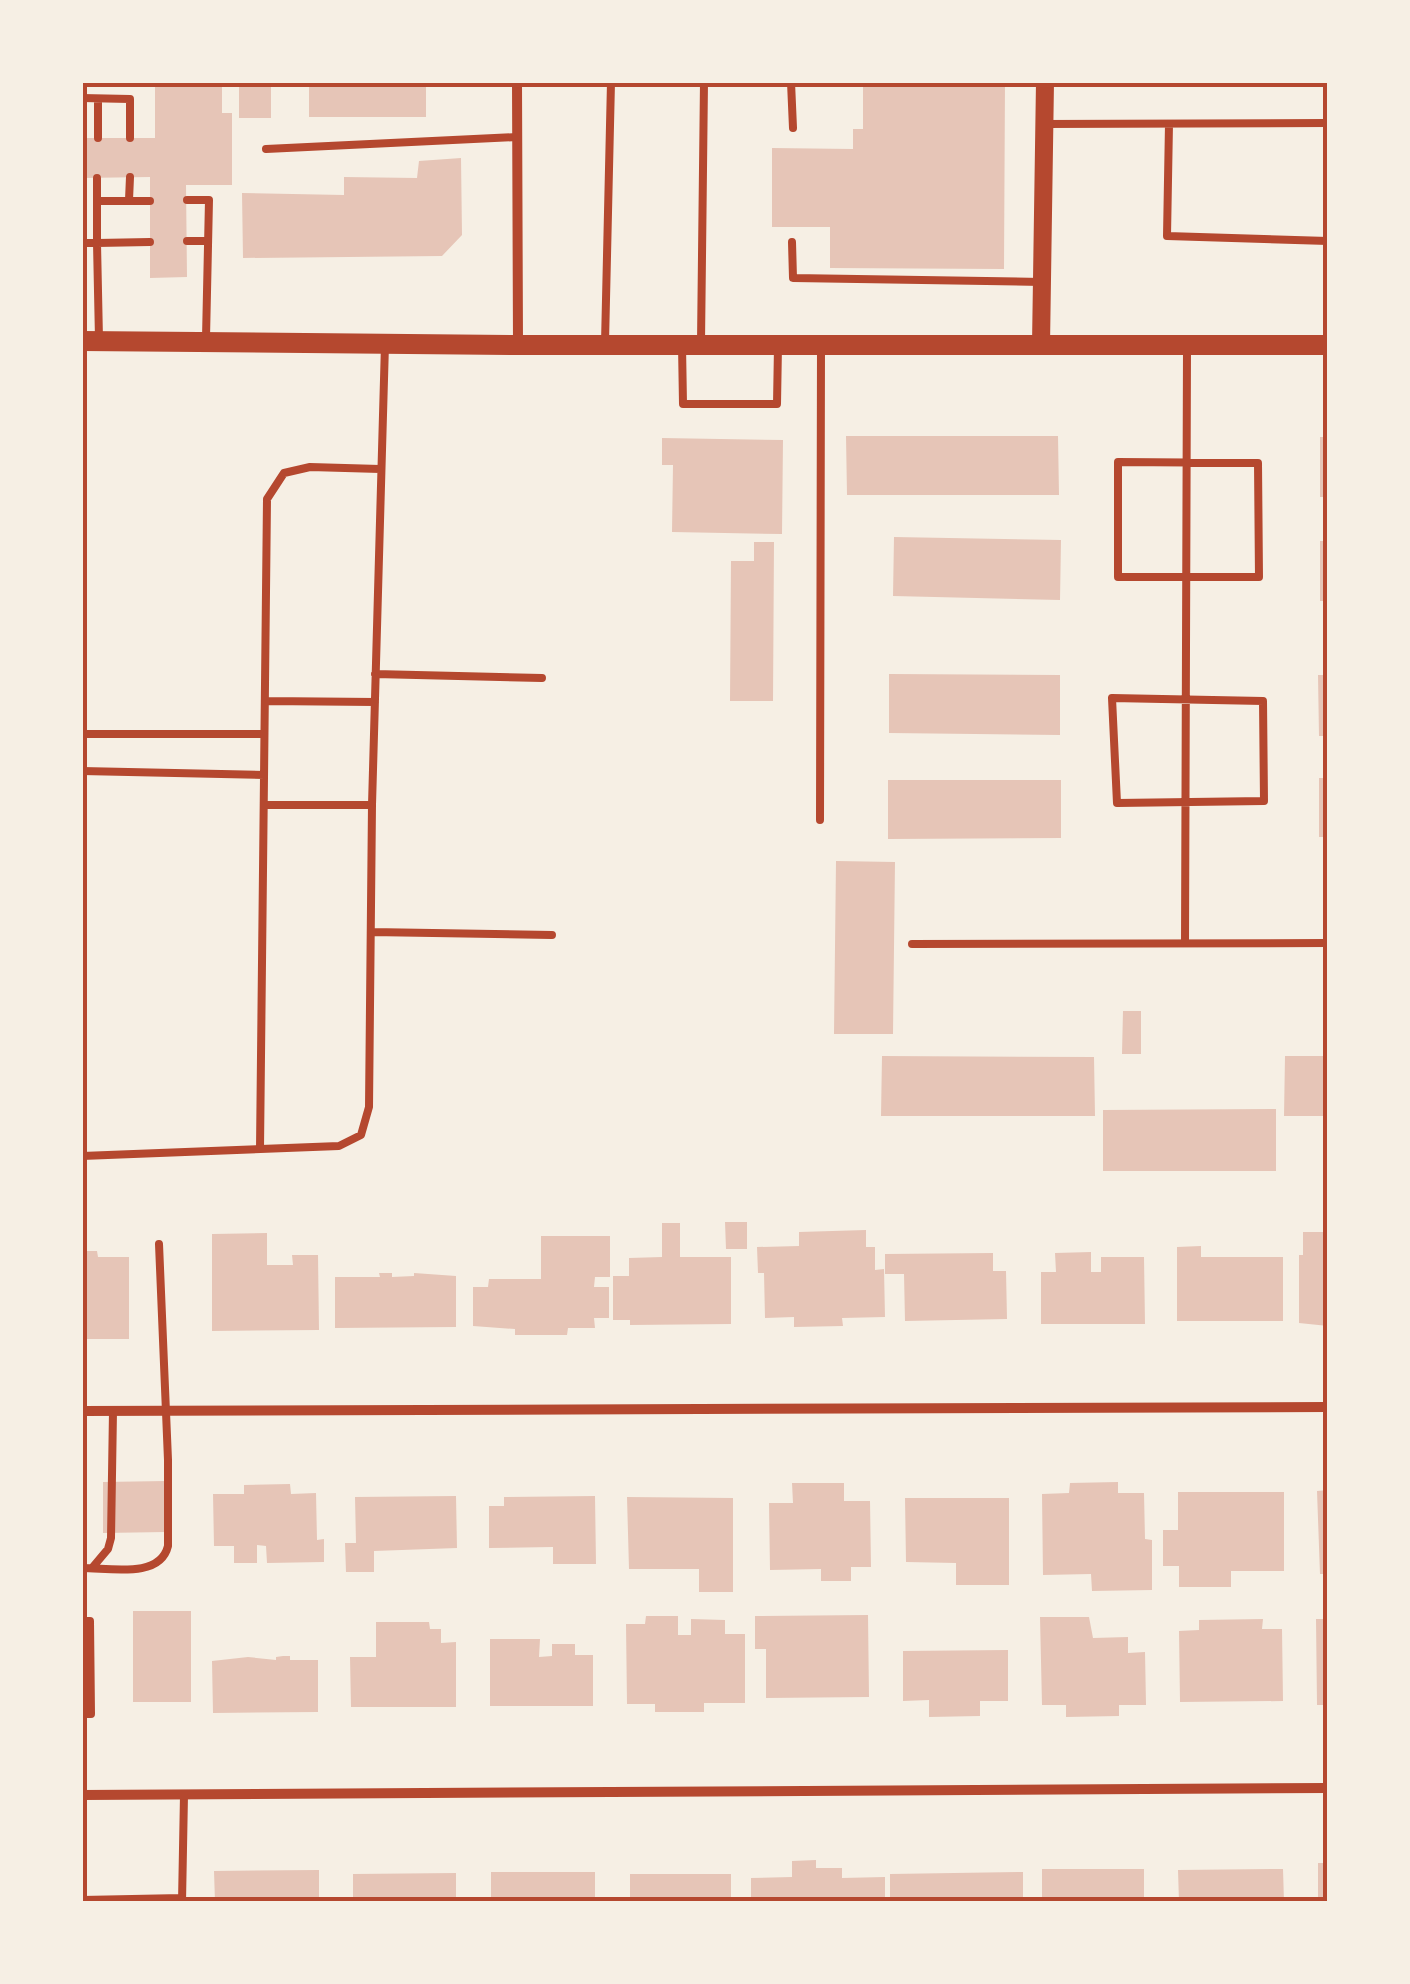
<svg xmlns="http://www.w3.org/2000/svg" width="1410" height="1984" viewBox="0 0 1410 1984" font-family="'Source Sans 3',sans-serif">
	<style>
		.building { fill: #e6c5b7 }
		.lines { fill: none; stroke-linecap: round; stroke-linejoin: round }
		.service { stroke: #b5482f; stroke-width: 8 }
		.minor { stroke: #b5482f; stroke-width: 10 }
		.tertiary { stroke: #b5482f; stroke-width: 18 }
		.secondary { stroke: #b5482f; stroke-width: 20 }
		.neatline { fill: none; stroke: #b5482f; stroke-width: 4 }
	</style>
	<rect width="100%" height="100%" fill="#f6efe4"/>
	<path class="building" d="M155,82H222V113H232V185H186L187,277L150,278V177L82,178V138H155Z
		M239,82H271V118H239Z
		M309,82H426V117H309Z
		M863,82H1005L1004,269L830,268V227H772V148L853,149V129H863Z
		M461,158L462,235L442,256L243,258L242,193L344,195V177L417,178L419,161Z
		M846,436H1058L1059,495H847Z
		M1320,437H1328V497H1320Z
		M662,438L783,440L782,534L672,532L673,465H662Z
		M894,537L1061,540L1060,600L893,596Z
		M1320,541H1328V601H1320Z
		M754,542H774L773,701H730L731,561H754Z
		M889,674L1060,675V735L889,733Z
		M1318,675H1328V736H1319Z
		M1319,778H1328V837H1319Z
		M888,780H1061V838L888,839Z
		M836,861L895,862L893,1034H834Z
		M1123,1011H1141V1054H1122Z
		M882,1056L1094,1057L1095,1116H881Z
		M1285,1056H1328V1116H1284Z
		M1276,1109V1171H1103V1110Z
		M725,1222H747V1249H726Z
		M662,1223H680V1257H731V1324L630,1325V1320H613V1276H629V1258L662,1257Z
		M866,1230V1247H875V1270L884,1269L885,1317L842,1318L843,1326L794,1327V1317L765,1318L764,1273H758L757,1247L799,1246V1232Z
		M1303,1232H1328V1326L1299,1323V1255H1303Z
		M267,1233V1265H293L292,1255H318L319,1330L212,1331V1234Z
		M541,1236H610V1277H595L594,1287H609V1318H594L595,1328H568L567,1335H515V1329L473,1326V1287H488L489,1279H541Z
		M1201,1246V1257H1283V1321H1177V1247Z
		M82,1251H97L98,1257H129V1339H82Z
		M1091,1252V1272H1101V1257H1144L1145,1324H1041V1272H1056L1055,1253Z
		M993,1253V1271H1006L1007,1319L905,1321L904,1274H885V1254Z
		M379,1273H392V1277L414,1276V1273L456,1276V1327L335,1328V1277H380Z
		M166,1481V1532L103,1533V1482Z
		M1118,1482V1493H1144L1145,1539L1152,1540V1590L1092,1591L1091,1574L1043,1575L1042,1494L1069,1493L1070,1483Z
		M792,1483H844V1501H870L871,1567H851V1581H821V1569L770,1570L769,1503H793Z
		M290,1484L291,1494L316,1493L317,1540L324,1539V1562L267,1563L266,1546L257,1545V1563H234V1546H214L213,1494H244V1485Z
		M1328,1490V1574H1320L1317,1491Z
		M1178,1492H1284V1571H1231V1587H1179V1566H1163V1530H1178Z
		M456,1496L457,1548L374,1551V1572H346L345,1543H356L355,1497Z
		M595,1496L596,1564H553V1547L489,1548V1506H504V1497Z
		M627,1497L733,1498V1592H699V1569H629Z
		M905,1498H1009V1585H956V1563L906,1562Z
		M133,1611H191V1702H133Z
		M868,1615L869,1697L766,1698V1649H755V1616Z
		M646,1616H678V1635H691V1619L725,1620V1634H745V1703H704V1712H655V1704H627L626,1624H645Z
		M1040,1617H1089L1093,1638L1128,1637V1653L1145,1652L1146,1705H1119V1716L1066,1717V1705H1042Z
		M1263,1619L1262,1629H1282L1283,1701L1180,1702L1179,1631L1199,1630V1620Z
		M1316,1619H1328V1705H1317Z
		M376,1622H429L430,1629H441V1643L456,1642V1707H351L350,1657H376Z
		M490,1639H540L539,1657L552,1656V1644H575V1655H593V1706H490Z
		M1008,1650V1701H980V1716L929,1717V1700L903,1701V1651Z
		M283,1656H290V1660H318V1712L213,1713L212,1661L248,1657L276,1660V1657Z
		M816,1860V1868H842V1878L885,1877V1902H751V1878L792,1877V1861Z
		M1318,1863H1328V1902H1318Z
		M1042,1869H1144V1902H1042Z
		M1283,1869L1284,1902H1179L1178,1870Z
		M319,1870V1902H215L214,1871Z
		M491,1872H595V1902H491Z
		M1023,1872V1902H890V1874Z
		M456,1873V1902H353V1874Z
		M630,1874H731V1902H630Z"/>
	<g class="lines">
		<path class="service" d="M791,82L793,128
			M82,98L130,99V138
			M1044,124L1328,123
			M1169,124L1167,236L1328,241
			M98,138V99
			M266,149L517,137
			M97,178V201H150
			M129,200L130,177
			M187,200H209L206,338
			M97,201V243L150,242
			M187,241H208
			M792,242L793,278L1042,282
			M82,243H97L99,339
			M605,343L611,82
			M701,343L704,82
			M682,345L683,404H777L778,346
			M1118,462L1258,463L1259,577H1118Z
			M375,674L542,678
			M1112,698L1263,701L1264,801L1117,803Z
			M265,701L375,702
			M82,734H264
			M82,771L264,775
			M264,805H372
			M820,820L821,345
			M371,932L552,935
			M1185,943L1187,349
			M912,944L1328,943
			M260,1149L267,499L284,473L310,467L380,469
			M82,1156L339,1146L361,1135L369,1107L372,805L385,344
			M82,1568C110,1568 160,1579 168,1546V1460L159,1244
			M92,1568L108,1549L111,1538L113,1411
			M82,1621H90L91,1714H82
			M82,1900L182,1898
			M182,1902L184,1795"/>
		<path class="minor" d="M517,82L518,345
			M82,1411L1328,1407
			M82,1795L1328,1788"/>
		<path class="tertiary" d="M1041,345L1045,82"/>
		<path class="secondary" d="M82,341L518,345H1328"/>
	</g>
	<rect width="1410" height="1984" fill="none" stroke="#f6efe4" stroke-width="170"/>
	<rect x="85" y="85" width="1240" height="1814" class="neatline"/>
</svg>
